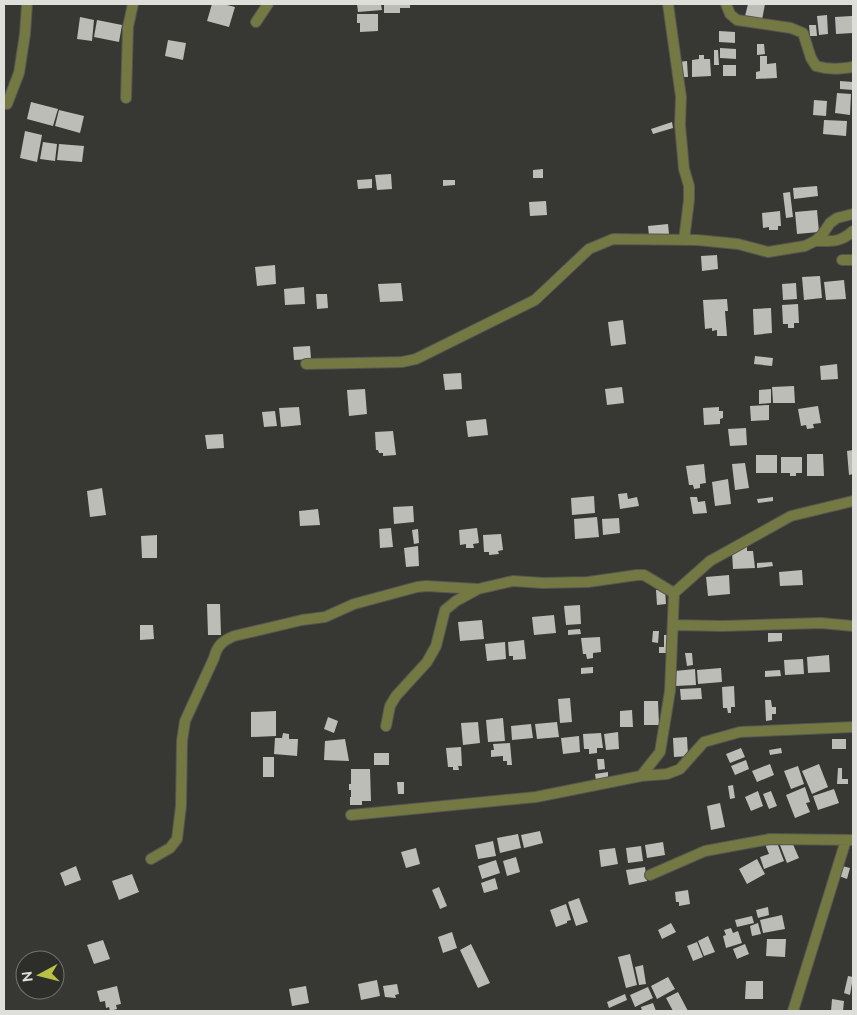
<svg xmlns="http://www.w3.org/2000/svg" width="857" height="1015" viewBox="0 0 857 1015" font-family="Raleway,sans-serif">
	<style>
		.building { fill: #bcbdb7 }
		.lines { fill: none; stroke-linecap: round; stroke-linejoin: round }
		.street-casing { stroke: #555651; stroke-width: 12 }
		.street { stroke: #747842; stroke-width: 10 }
	</style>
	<rect width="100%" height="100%" fill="#373833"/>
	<path class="building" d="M212,4H223L235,7L229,27L207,21Z
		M357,4H381L382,10L358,12Z
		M384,4H410V8H400V13H384Z
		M748,4H765L762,20L745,16Z
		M357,14H378V31L360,32V23H357Z
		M827,15L828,34L819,35L817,16Z
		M852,16L853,33L836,34L835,17Z
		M80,17L94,20L92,41L77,39Z
		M97,20L122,25L119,42L94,37Z
		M809,25H816L817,36H810Z
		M719,31L735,32V43L719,42Z
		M168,40L186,43L183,60L165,56Z
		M757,44H764L765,54L757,55Z
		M720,48L736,49V59L720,58Z
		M714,50H718L719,65H714Z
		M699,55H704V59H710L711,76L692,77V60L699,59Z
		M760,56H767V64L776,63L777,78L756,79V72L760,71Z
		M687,61L688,77H679L678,62Z
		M723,65H736V76H723Z
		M840,81L853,82V90L840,89Z
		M837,93L851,94L850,115L835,113Z
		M814,100L827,101L826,116L813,115Z
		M31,102L58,109L53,126L27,119Z
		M59,110L84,116L80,133L55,126Z
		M824,120L847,121L846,136L823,134Z
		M672,122L673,128L653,134L651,129Z
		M25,131L42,135L37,162L20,158Z
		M43,142L57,144L55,161L40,159Z
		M59,144L84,146L82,162L57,160Z
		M543,169V178H533V170Z
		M391,174L392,189L377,190L375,175Z
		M372,179V188L358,189L357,180Z
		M443,180H455V185L443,186Z
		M817,186L818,196L794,199L793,188Z
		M790,192L793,217L786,218L783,193Z
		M546,201L547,215L530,216L529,202Z
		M817,210L819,232L797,234L795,212Z
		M780,211L781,226H778V230H769V227L763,228L762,213Z
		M668,224L669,234L649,236L648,226Z
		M717,255L718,269L702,271L701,256Z
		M275,265L276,284L257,286L255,267Z
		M820,276L822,298L804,300L802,277Z
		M844,280L846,299L826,300L824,282Z
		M401,283L403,301L380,302L378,284Z
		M796,283L797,299L783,300L782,284Z
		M304,287L305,304L285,305L284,289Z
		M316,294H327L328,308L317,309Z
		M727,299L728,311H725L727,336H717V330L712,331V328L705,329L703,300Z
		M798,304L799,323H794V328H788V324H783L782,305Z
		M771,308L772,333L754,335L753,309Z
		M623,320L626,344L611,346L608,322Z
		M310,346L311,359L294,360L293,347Z
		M755,356L773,358L772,366L754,364Z
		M837,364L838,379L821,380L820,366Z
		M461,373L462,389L445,390L443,374Z
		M794,386L795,403H773L772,387Z
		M622,387L624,403L607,405L605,389Z
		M365,389L367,414L349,416L347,390Z
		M771,389V403L759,404V390Z
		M769,405V420L751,421L750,406Z
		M818,406L821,423L813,424L814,428L807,429L806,425L801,426L798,409Z
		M299,407L301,425L281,427L279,408Z
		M719,407V411H723V418L720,419V424L704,425L703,408Z
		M275,411L277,426L264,427L262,412Z
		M486,419L488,435L468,437L466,421Z
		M746,428L747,445L730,446L728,429Z
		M393,431L396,455L383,456V453H379L378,450H376L375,432Z
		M223,434L224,448L207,449L205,435Z
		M853,450V474L849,475L847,451Z
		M807,454H823L824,476H807Z
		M756,455H777V473H756Z
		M781,457H802V473H796V476H790V473H781Z
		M745,463L749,488L735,490L732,464Z
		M704,464L706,483L700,484V488L694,489L693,485H689L686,466Z
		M728,479L731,504L715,506L712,482Z
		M102,488L106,515L90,517L87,491Z
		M627,493L628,499L637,497L639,506L620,509L618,494Z
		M594,496L595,513L572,515L571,498Z
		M690,497H697L698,502L705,501L707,513L693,514Z
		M773,497V501L758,503L757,499Z
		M413,506L414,522L394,524L393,507Z
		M318,509L320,525L300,526L299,511Z
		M597,517L599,537L575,539L574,519Z
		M619,518L620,533L603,535L602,519Z
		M391,528L393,547L380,548L379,529Z
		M477,528L479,543L473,544L474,548H466V544L460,545L459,530Z
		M418,529L419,543L414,544L412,530Z
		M501,534L503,550L498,551L499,554L489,555V552H484L483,535Z
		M157,535V558H142L141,536Z
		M418,546L419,566L406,567L404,548Z
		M747,546V551H753L755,568L733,569L732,552H738V547Z
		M772,562L773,566L757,568V563Z
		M802,570L803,585L780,586L779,572Z
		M729,575L730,594L708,596L706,577Z
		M665,589L666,604L657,605L656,590Z
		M207,604H220L221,635H208Z
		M580,605L581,624L566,625L564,606Z
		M554,615L556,633L534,635L532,617Z
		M482,620L484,639L460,641L458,622Z
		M140,625H153L154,639L140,640Z
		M580,629L581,634L568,635V630Z
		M653,631H659L658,643L652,642Z
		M768,633H782V641L768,642Z
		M664,635H668V653H659V647H664Z
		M600,637L601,652L593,653V658L587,659L586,654H583L581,638Z
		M524,640L526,659L513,660V656H509L508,642Z
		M505,642L506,659L487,661L485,644Z
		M685,653H692L693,665L687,666Z
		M829,655L830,672L808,673L807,657Z
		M803,659L804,674L785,675L784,660Z
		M593,667V673L581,674V668Z
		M721,668L722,682L698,684L697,670Z
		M695,669L696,685L676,686L675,671Z
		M780,670L781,676L765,677V671Z
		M734,686L735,707H731V713H728L727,708H723L722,687Z
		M701,688L702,699L681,700L680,689Z
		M570,698L572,722L560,723L558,699Z
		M765,700H771L772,707H776V714H772V720L766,721Z
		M644,701H658L659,725H644Z
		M632,710L633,727H620V711Z
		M276,711V736L251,737V712Z
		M328,717L338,721L334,733L324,729Z
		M503,718L505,741L488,742L486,720Z
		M478,722L480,743L463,745L461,723Z
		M557,722L559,737L537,739L535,724Z
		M531,724L533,738L512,740L511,726Z
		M618,732L619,749L606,750L604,734Z
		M283,733L289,734V739H298L297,756L274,754L275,738H282Z
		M601,733L603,748H597V753L589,754V749H584L583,734Z
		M579,736L580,752L563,754L561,738Z
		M687,737L688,756L674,757L673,738Z
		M345,739L349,761L324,760L325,741Z
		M832,739H846V749H832Z
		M510,743L512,765H507V761H503V756L491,757V750H494L493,744Z
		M461,747L462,766H458L459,770H453V767H448L446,748Z
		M741,748L745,757L730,763L726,754Z
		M781,748L782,753L770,755L769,750Z
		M374,753H389V765H374Z
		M263,757H274V777H263Z
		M597,759H604L605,769L598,770Z
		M746,760L749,769L735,775L731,766Z
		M770,764L774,775L757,782L752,771Z
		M819,764L828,787L812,794L802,771Z
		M798,766L804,784L791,789L784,771Z
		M838,768H842V779H848V784H837Z
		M351,769H370L371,801H362V805H350V797H351V790H349V784H351Z
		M608,772V780L596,781L595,774Z
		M397,782H404V794H398Z
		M733,785L735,798L730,799L728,786Z
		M805,787L810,802L806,803L810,812L795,818L786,795Z
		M834,789L839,803L818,810L813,796Z
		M758,791L763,806L751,811L745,797Z
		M771,791L777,806L769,809L763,794Z
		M720,803L725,827L711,830L707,806Z
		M540,831L543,843L524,848L521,835Z
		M518,834L521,848L500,853L497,838Z
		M776,840L784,861L764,869L760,857L769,854L765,844Z
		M493,841L496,856L478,859L475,845Z
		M663,842L665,855L647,858L645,845Z
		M792,842L799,858L787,863L780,845Z
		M641,846L643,861L628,863L626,848Z
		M416,848L420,864L406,868L401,852Z
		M615,848L618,864L601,867L599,850Z
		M516,857L520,872L507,876L503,861Z
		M757,859L765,874L747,884L739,869Z
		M496,860L500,873L482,879L478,866Z
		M76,866L81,880L65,886L60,873Z
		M842,866L850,868L847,879L839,876Z
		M645,867L647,881L629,885L626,870Z
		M132,874L139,892L119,900L112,881Z
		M495,878L498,889L484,893L481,883Z
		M439,887L447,906L440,909L432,890Z
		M688,890L690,904L679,906V902H676L675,892Z
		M579,898L588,922L576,926L568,902Z
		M566,904L571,920L567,921V923L556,927L550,910Z
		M768,907L769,915L758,918L756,910Z
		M782,915L785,929L763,933L760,920Z
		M752,916L754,923L737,927L735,920Z
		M671,923L676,932L662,939L658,930Z
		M758,923L761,934L752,936L750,926Z
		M731,928L733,933L738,931L742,943L726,948L723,936L726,935L724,930Z
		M452,932L457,948L443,953L438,937Z
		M708,936L715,952L704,956L698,941Z
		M767,939H786L785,957L766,956Z
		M103,940L110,959L94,964L87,945Z
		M697,942L703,957L693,961L687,946Z
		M471,944L490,983L478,988L460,950Z
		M745,944L749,954L737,959L733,949Z
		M630,954L637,985L626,988L618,957Z
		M643,965L646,984L639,985L635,967Z
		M848,976L853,977L850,995L844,993Z
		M668,977L675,989L657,999L651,986Z
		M377,980L380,996L361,1000L358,984Z
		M746,981H763V999H745Z
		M397,984L399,994L395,995L396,998L385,997L383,986Z
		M117,986L121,1004L116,1005L117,1009L110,1011L109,1007L106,1008L105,1001L100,1002L97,991Z
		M306,986L309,1003L292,1006L289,989Z
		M648,987L653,998L635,1007L630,995Z
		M678,992L688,1011H673L666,998Z
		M625,994L627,1000L609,1008L607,1002Z
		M832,999L844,1001L843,1011H831Z
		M653,1003L656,1011H642L641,1007Z"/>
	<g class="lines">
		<defs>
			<path id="street" d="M668,4L681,97L680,125L684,169L689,186V200L684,240
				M726,4L730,14L737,20L791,28L803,33L811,58L816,66C829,70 840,69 853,67
				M256,22L268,4
				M126,98L128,27L133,4
				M7,104L19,73L25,34L27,4
				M815,241C832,241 840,243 853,231
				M842,260H853
				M306,364L402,362L416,359L535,300L589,249L613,239L697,240L738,244L768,252L805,246L815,241L822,235L830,223L837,218L853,214
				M673,625L723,626L821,623L853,626
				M386,726L390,706L396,696L427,662L436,646L445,610L456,601L478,589L513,581L543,583L588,582L637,575H644L674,593
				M641,776L660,752L670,691L674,593L710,561L791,516L853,501
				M351,815L536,797L641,776L667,774L680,769L704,742L740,732L853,727
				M151,859L170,848L177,839L181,806L182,741L185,721L214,658C217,646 222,641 234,636L302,620L325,617L354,604L417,587L426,586L478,589
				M650,875L705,851L770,839L853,840
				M793,1011L846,840"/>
		</defs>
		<use href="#street" class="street-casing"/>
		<use href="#street" class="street"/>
	</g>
	<rect width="857" height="1015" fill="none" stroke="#dedfdb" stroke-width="10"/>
	<g transform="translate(40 975) rotate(263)"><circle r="24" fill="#2d2e29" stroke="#747570"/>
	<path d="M0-4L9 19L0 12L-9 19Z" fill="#b9c046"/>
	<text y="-8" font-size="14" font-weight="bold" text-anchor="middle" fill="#dedfdb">N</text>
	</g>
</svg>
